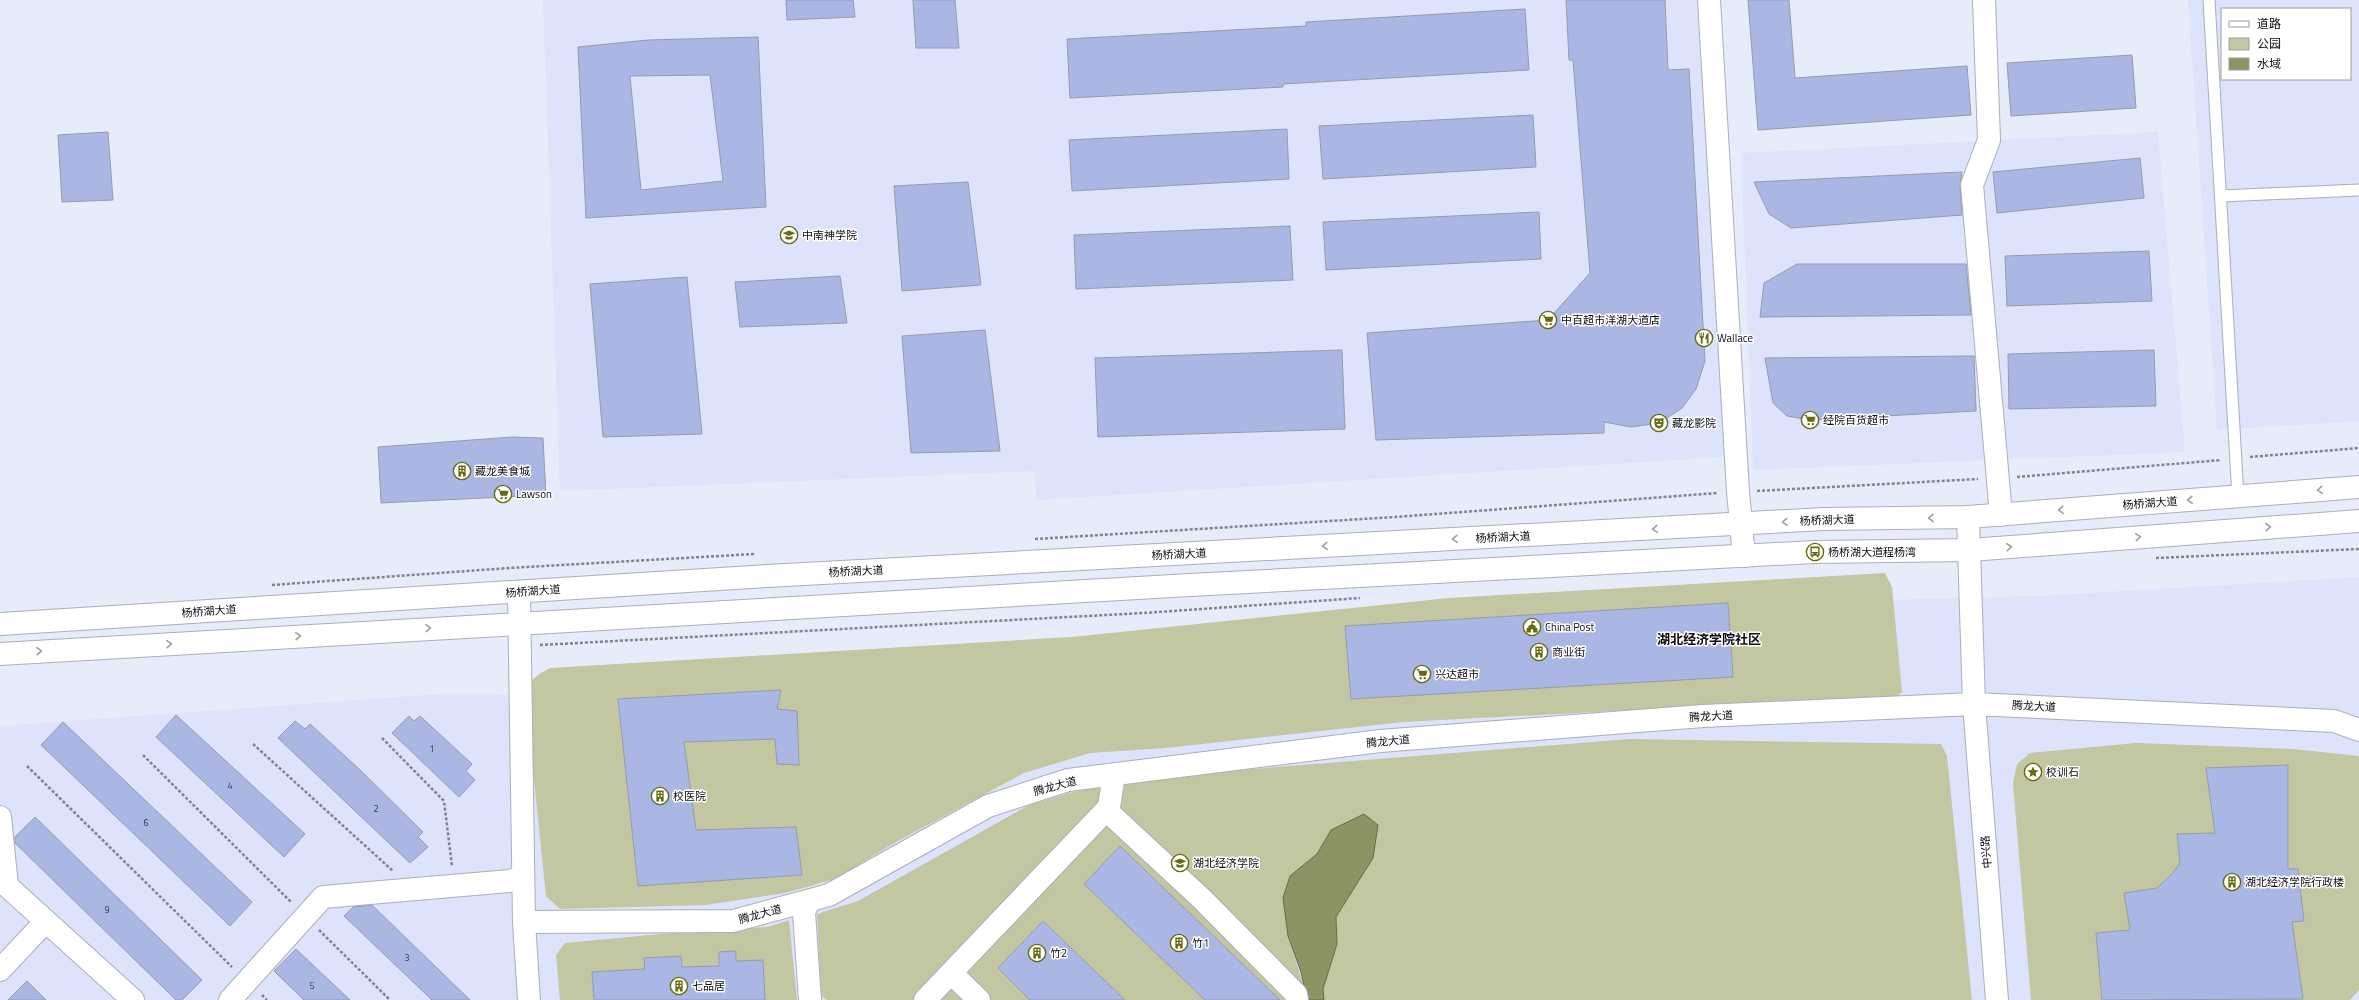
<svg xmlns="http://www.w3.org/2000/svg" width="2359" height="1000" viewBox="0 0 2359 1000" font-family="'Titillium Web','Noto Sans SC',sans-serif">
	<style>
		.built { fill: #dce3fa; fill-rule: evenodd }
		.green { fill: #c2c6a1 }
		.water { fill: #8e9364; stroke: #676a4b }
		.building { fill: #aab7e4; stroke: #969ba9; fill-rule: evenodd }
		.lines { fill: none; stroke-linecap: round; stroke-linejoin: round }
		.service-casing { stroke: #aaaebd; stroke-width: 13 }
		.minor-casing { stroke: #aaaebd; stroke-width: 24 }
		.secondary-casing { stroke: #aaaebd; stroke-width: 24 }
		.path { stroke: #80838e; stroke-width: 2.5; stroke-dasharray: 3 2; stroke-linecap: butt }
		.service { stroke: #fff; stroke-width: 11 }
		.minor { stroke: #fff; stroke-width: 22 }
		.secondary { stroke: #fff; stroke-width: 22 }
		.oneway { stroke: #9d9ea0 }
		.labels { text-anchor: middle; stroke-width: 3; stroke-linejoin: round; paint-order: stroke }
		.number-label { font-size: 9px; fill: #333746 }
		.poi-label { font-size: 11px; fill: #0b0c11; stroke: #fff; text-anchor: start }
		.street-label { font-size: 11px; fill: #0b0c11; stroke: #fff }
		.quarter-label { font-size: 13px; font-weight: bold; fill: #0b0c11; stroke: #fff }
	</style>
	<rect width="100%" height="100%" fill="#e7ecfb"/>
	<path class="built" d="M543,0H1697L1726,457L1036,500L1035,471L560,491Z
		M2188,0H2359V421L2217,430ZM2222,9H2350V79H2222Z
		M2158,132L2185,452L1753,470L1741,153Z
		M2359,577V1000H0V726L440,694L484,693L555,699L1886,600L2038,596Z"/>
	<path class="green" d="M1885,573L1892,587L1902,692L1892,701L1766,703L1403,722L1166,748L1090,753L1024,773L896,842L835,879L785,893L705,905L560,909L546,896L526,702C529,682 532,677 550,668L1072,637L1449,598Z
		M1630,739L1941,744L1947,756L1972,1000H1324L1323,989L1337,944L1336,917L1373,858L1331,830L1317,854L1290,876L1283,898L1288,936L1305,990L1106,810L947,977L971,1000H827L821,995L817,914L858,901L1029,805L1113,780Z
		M2136,743L2292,749L2359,756V990L2350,1000H2031L2013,783L2017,764L2030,753Z
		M1107,819L1294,1000H989L960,972Z
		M789,920L797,1000H560L556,955L565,943L715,929L768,927Z"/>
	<path class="water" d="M1364,814L1378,825L1373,858L1336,917L1337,944L1323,989L1324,1000H1307L1301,972L1288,936L1283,898L1290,876L1317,854L1331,830Z"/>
	<path class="building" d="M786,0H853L855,17L787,20Z
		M913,0H955L959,48H916Z
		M1566,0H1665L1668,70L1689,69L1705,361L1696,389L1682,408L1659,423L1631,427L1604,422V433L1376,440L1367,333L1548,320L1590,273L1573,60H1569Z
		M1748,0H1789L1795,78L1967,66L1971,115L1758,130Z
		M1525,9L1529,70L1283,84V87L1070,98L1067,39L1306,26V22Z
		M758,37L766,207L586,218L578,47L648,40ZM710,75L723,181L641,190L630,76Z
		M2132,55L2136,108L2011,116L2007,63Z
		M1533,115L1536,167L1323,179L1319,126Z
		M1287,129L1289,179L1072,191L1069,140Z
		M108,132L113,200L62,202L58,135Z
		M2140,158L2144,198L1997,213L1993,172Z
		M1962,172L1960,186L1962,215L1791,228L1769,214L1754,182Z
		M968,182L981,285L902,291L894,186Z
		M1539,212L1541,259L1326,270L1323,222Z
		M1290,226L1293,280L1076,289L1074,235Z
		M2149,251L2152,301L2007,306L2005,256Z
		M1797,264H1966L1971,315L1760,317L1764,283Z
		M840,276L847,323L740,327L735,282Z
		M687,277L702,434L603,437L590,284Z
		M985,330L1000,451L911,453L902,336Z
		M1342,350L1345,429L1098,437L1095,358Z
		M2154,350L2156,406L2009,409L2008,354Z
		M1974,356L1976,411L1810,420L1787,416L1773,403L1765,358Z
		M512,437L543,438L546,495L381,503L378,447Z
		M1728,603L1733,677L1351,699L1345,626Z
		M781,690L777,709L797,711L799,765L777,764L775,739L684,742L696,830L796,827L802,875L638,886L618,699Z
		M176,715L305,834L284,857L156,737Z
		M409,716L414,721L420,716L472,764L466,771L475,780L459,797L392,733Z
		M295,721L305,729L310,724L358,768L423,832L418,837L428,847L410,863L278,738Z
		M63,722L252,902L230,926L41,745Z
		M2288,765V869H2298L2304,921L2292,922L2303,999L2102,1000L2096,933L2130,930L2124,893L2157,888L2171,875L2180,863L2177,834L2215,833L2206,768Z
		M35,817L202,980L182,1000H176L15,843V837Z
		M1120,846L1280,1000H1205L1084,884Z
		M372,905L470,1000H432L344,916L353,907Z
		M1043,921L1125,1000H1030L998,968Z
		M296,949L350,1000H304L274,971Z
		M736,951V961L763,960L765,1000H594L592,972L645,969L644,958L681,956L682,967L719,966V952Z
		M27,981L46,1000H8Z"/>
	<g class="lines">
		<defs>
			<path id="service" d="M2209,0L2238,497
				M2221,196L2359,190"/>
			<path id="minor" d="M1709,0L1738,492L1744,556
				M1984,0L1989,140L1972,185L2001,515
				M1968,517L1974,704L1997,1000
				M519,592L524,922L529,1000
				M1106,810L1202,899L1296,994L1297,1000
				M0,817L7,886L133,1000
				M809,901L804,912L810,1000
				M524,922L733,921L829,895L988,806L1068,780L1380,741L1703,716L1974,704L2334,721L2359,730
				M0,970L45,922
				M951,973L979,1000
				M230,1000L323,897L510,881L523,876
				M925,1000L1109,807L1114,775"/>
			<path id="secondary" d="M0,624L767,576L1824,519L1968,517L2359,487
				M0,654L1190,585L1815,552L1970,550L2359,521"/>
		</defs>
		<use href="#service" class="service-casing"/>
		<use href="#minor" class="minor-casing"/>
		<use href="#secondary" class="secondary-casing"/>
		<path class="path" d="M2250,457L2359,448
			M2017,477L2221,460
			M1757,491L1978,479
			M1035,539L1395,517L1718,493
			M2156,558L2359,549
			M272,585L509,568L754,554
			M540,645L1144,613L1360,598
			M382,738L444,801L452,866
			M253,744L393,871
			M143,755L291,902
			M27,766L232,967
			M319,930L390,1000
			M262,995L267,1000"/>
		<use href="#service" class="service"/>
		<use href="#minor" class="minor"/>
		<use href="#secondary" class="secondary"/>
	</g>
	<defs><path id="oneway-chevron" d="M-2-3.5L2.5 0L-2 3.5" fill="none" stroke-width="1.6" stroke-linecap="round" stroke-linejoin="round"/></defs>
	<g class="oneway">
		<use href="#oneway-chevron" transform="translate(2320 490) rotate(176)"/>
		<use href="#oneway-chevron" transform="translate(2190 500) rotate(176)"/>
		<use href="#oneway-chevron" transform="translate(2061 510) rotate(176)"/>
		<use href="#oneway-chevron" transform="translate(1931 518) rotate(179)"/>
		<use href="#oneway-chevron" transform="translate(1785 522) rotate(177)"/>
		<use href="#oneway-chevron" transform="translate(2268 527) rotate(-4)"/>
		<use href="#oneway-chevron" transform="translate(1655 529) rotate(177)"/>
		<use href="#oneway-chevron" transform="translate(2138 537) rotate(-5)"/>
		<use href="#oneway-chevron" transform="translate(1455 539) rotate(177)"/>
		<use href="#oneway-chevron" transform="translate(1325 546) rotate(177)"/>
		<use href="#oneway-chevron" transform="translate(2009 547) rotate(-5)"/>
		<use href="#oneway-chevron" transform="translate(428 628) rotate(-3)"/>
		<use href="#oneway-chevron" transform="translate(298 636) rotate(-3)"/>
		<use href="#oneway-chevron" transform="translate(169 644) rotate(-3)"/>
		<use href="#oneway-chevron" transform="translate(39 651) rotate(-3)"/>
	</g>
	<defs>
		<symbol id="school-ring" viewBox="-11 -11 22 22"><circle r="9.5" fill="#fff" stroke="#666b0f" stroke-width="1.5"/><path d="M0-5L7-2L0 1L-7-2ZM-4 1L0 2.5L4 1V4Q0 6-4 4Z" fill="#666b0f"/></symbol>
		<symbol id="supermarket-ring" viewBox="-11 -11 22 22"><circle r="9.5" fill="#fff" stroke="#666b0f" stroke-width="1.5"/><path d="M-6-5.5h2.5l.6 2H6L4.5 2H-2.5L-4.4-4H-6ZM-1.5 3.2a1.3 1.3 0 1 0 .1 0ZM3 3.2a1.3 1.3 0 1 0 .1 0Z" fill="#666b0f"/></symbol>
		<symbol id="restaurant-ring" viewBox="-11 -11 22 22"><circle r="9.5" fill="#fff" stroke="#666b0f" stroke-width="1.5"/><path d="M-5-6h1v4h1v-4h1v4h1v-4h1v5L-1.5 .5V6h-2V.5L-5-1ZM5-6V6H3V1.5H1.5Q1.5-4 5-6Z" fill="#666b0f"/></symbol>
		<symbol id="theatre-ring" viewBox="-11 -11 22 22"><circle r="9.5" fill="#fff" stroke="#666b0f" stroke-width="1.5"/><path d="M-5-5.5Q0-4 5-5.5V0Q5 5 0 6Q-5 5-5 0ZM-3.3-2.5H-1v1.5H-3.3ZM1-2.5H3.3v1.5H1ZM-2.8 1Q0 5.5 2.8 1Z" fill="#666b0f"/></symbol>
		<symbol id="building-ring" viewBox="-11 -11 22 22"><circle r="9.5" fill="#fff" stroke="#666b0f" stroke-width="1.5"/><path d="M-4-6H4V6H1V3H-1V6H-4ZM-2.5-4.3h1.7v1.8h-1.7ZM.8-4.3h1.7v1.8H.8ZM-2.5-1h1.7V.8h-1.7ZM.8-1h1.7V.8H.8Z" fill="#666b0f"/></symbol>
		<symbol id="bus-ring" viewBox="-11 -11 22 22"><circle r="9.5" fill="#fff" stroke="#666b0f" stroke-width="1.5"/><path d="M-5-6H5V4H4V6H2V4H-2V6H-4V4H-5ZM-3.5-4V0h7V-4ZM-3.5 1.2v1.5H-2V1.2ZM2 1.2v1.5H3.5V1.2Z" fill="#666b0f"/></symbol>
		<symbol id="civic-ring" viewBox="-11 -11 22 22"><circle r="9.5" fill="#fff" stroke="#666b0f" stroke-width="1.5"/><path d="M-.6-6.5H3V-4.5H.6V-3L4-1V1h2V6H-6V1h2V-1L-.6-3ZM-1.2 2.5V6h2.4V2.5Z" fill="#666b0f"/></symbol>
		<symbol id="sight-ring" viewBox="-11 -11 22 22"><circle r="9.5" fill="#fff" stroke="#666b0f" stroke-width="1.5"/><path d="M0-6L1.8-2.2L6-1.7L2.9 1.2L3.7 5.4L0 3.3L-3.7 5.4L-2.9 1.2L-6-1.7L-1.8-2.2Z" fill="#666b0f"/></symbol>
		<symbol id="university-ring" viewBox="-11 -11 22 22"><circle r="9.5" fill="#fff" stroke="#666b0f" stroke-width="1.5"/><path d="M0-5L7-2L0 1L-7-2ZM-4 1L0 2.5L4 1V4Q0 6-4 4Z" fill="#666b0f"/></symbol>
	</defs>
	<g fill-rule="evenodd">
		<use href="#school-ring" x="779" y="225" width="20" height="20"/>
		<use href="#supermarket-ring" x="1538" y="310" width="20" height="20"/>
		<use href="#restaurant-ring" x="1694" y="328" width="20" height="20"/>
		<use href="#supermarket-ring" x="1800" y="410" width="20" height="20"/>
		<use href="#theatre-ring" x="1649" y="413" width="20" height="20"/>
		<use href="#building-ring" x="452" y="461" width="20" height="20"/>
		<use href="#supermarket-ring" x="493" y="484" width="20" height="20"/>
		<use href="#bus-ring" x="1805" y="542" width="20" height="20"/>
		<use href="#civic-ring" x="1522" y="617" width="20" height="20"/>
		<use href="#building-ring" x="1529" y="642" width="20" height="20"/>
		<use href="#supermarket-ring" x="1412" y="664" width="20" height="20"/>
		<use href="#sight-ring" x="2023" y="762" width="20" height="20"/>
		<use href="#building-ring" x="650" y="786" width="20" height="20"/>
		<use href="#university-ring" x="1170" y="853" width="20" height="20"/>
		<use href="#building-ring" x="2222" y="872" width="20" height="20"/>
		<use href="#building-ring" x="1169" y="933" width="20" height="20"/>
		<use href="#building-ring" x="1027" y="943" width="20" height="20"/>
		<use href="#building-ring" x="669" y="976" width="20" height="20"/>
	</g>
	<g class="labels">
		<g class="number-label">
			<text x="432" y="752">1</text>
			<text x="230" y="789">4</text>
			<text x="376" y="812">2</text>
			<text x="146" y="826">6</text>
			<text x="107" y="913">9</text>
			<text x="407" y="961">3</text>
			<text x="312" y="989">5</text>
		</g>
		<g class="poi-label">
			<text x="802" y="239">中南神学院</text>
			<text x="1561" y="324">中百超市洋湖大道店</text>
			<text x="1717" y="342">Wallace</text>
			<text x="1823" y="424">经院百货超市</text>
			<text x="1672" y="427">藏龙影院</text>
			<text x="475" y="475">藏龙美食城</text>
			<text x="516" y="498">Lawson</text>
			<text x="1828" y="556">杨桥湖大道程杨湾</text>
			<text x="1545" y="631">China Post</text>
			<text x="1552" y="656">商业街</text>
			<text x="1435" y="678">兴达超市</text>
			<text x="2046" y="776">校训石</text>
			<text x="673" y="800">校医院</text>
			<text x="1193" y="867">湖北经济学院</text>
			<text x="2245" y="886">湖北经济学院行政楼</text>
			<text x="1192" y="947">竹1</text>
			<text x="1050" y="957">竹2</text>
			<text x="692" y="990">七品居</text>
		</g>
		<g class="street-label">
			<text transform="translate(2150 503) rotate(-4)" y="4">杨桥湖大道</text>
			<text transform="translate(1827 520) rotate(-2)" y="4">杨桥湖大道</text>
			<text transform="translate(1503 537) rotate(-3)" y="4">杨桥湖大道</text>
			<text transform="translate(1179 554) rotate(-3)" y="4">杨桥湖大道</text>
			<text transform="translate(856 571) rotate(-3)" y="4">杨桥湖大道</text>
			<text transform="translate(533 591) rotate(-4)" y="4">杨桥湖大道</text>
			<text transform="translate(209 611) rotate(-4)" y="4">杨桥湖大道</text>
			<text transform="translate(2034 706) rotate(3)" y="4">腾龙大道</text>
			<text transform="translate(1711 716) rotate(-3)" y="4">腾龙大道</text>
			<text transform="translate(1388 741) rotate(-5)" y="4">腾龙大道</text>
			<text transform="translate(1055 786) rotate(-15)" y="4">腾龙大道</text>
			<text transform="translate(1986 852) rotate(-94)" y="4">中兴路</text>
			<text transform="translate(760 914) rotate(-15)" y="4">腾龙大道</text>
		</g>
		<g class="quarter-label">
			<text x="1709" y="644">湖北经济学院社区</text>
		</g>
	</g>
	<rect x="2221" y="8" width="130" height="72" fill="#ffffff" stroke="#9d9ea0"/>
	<rect x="2229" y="21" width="20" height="6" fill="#ffffff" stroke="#9d9ea0"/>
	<text x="2257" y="28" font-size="12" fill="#0b0c11">道路</text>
	<rect x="2229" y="38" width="20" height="12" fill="#c2c6a1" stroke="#9d9ea0"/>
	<text x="2257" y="48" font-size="12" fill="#0b0c11">公园</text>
	<rect x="2229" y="58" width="20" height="12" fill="#8e9364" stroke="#9d9ea0"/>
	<text x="2257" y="68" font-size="12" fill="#0b0c11">水域</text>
</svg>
